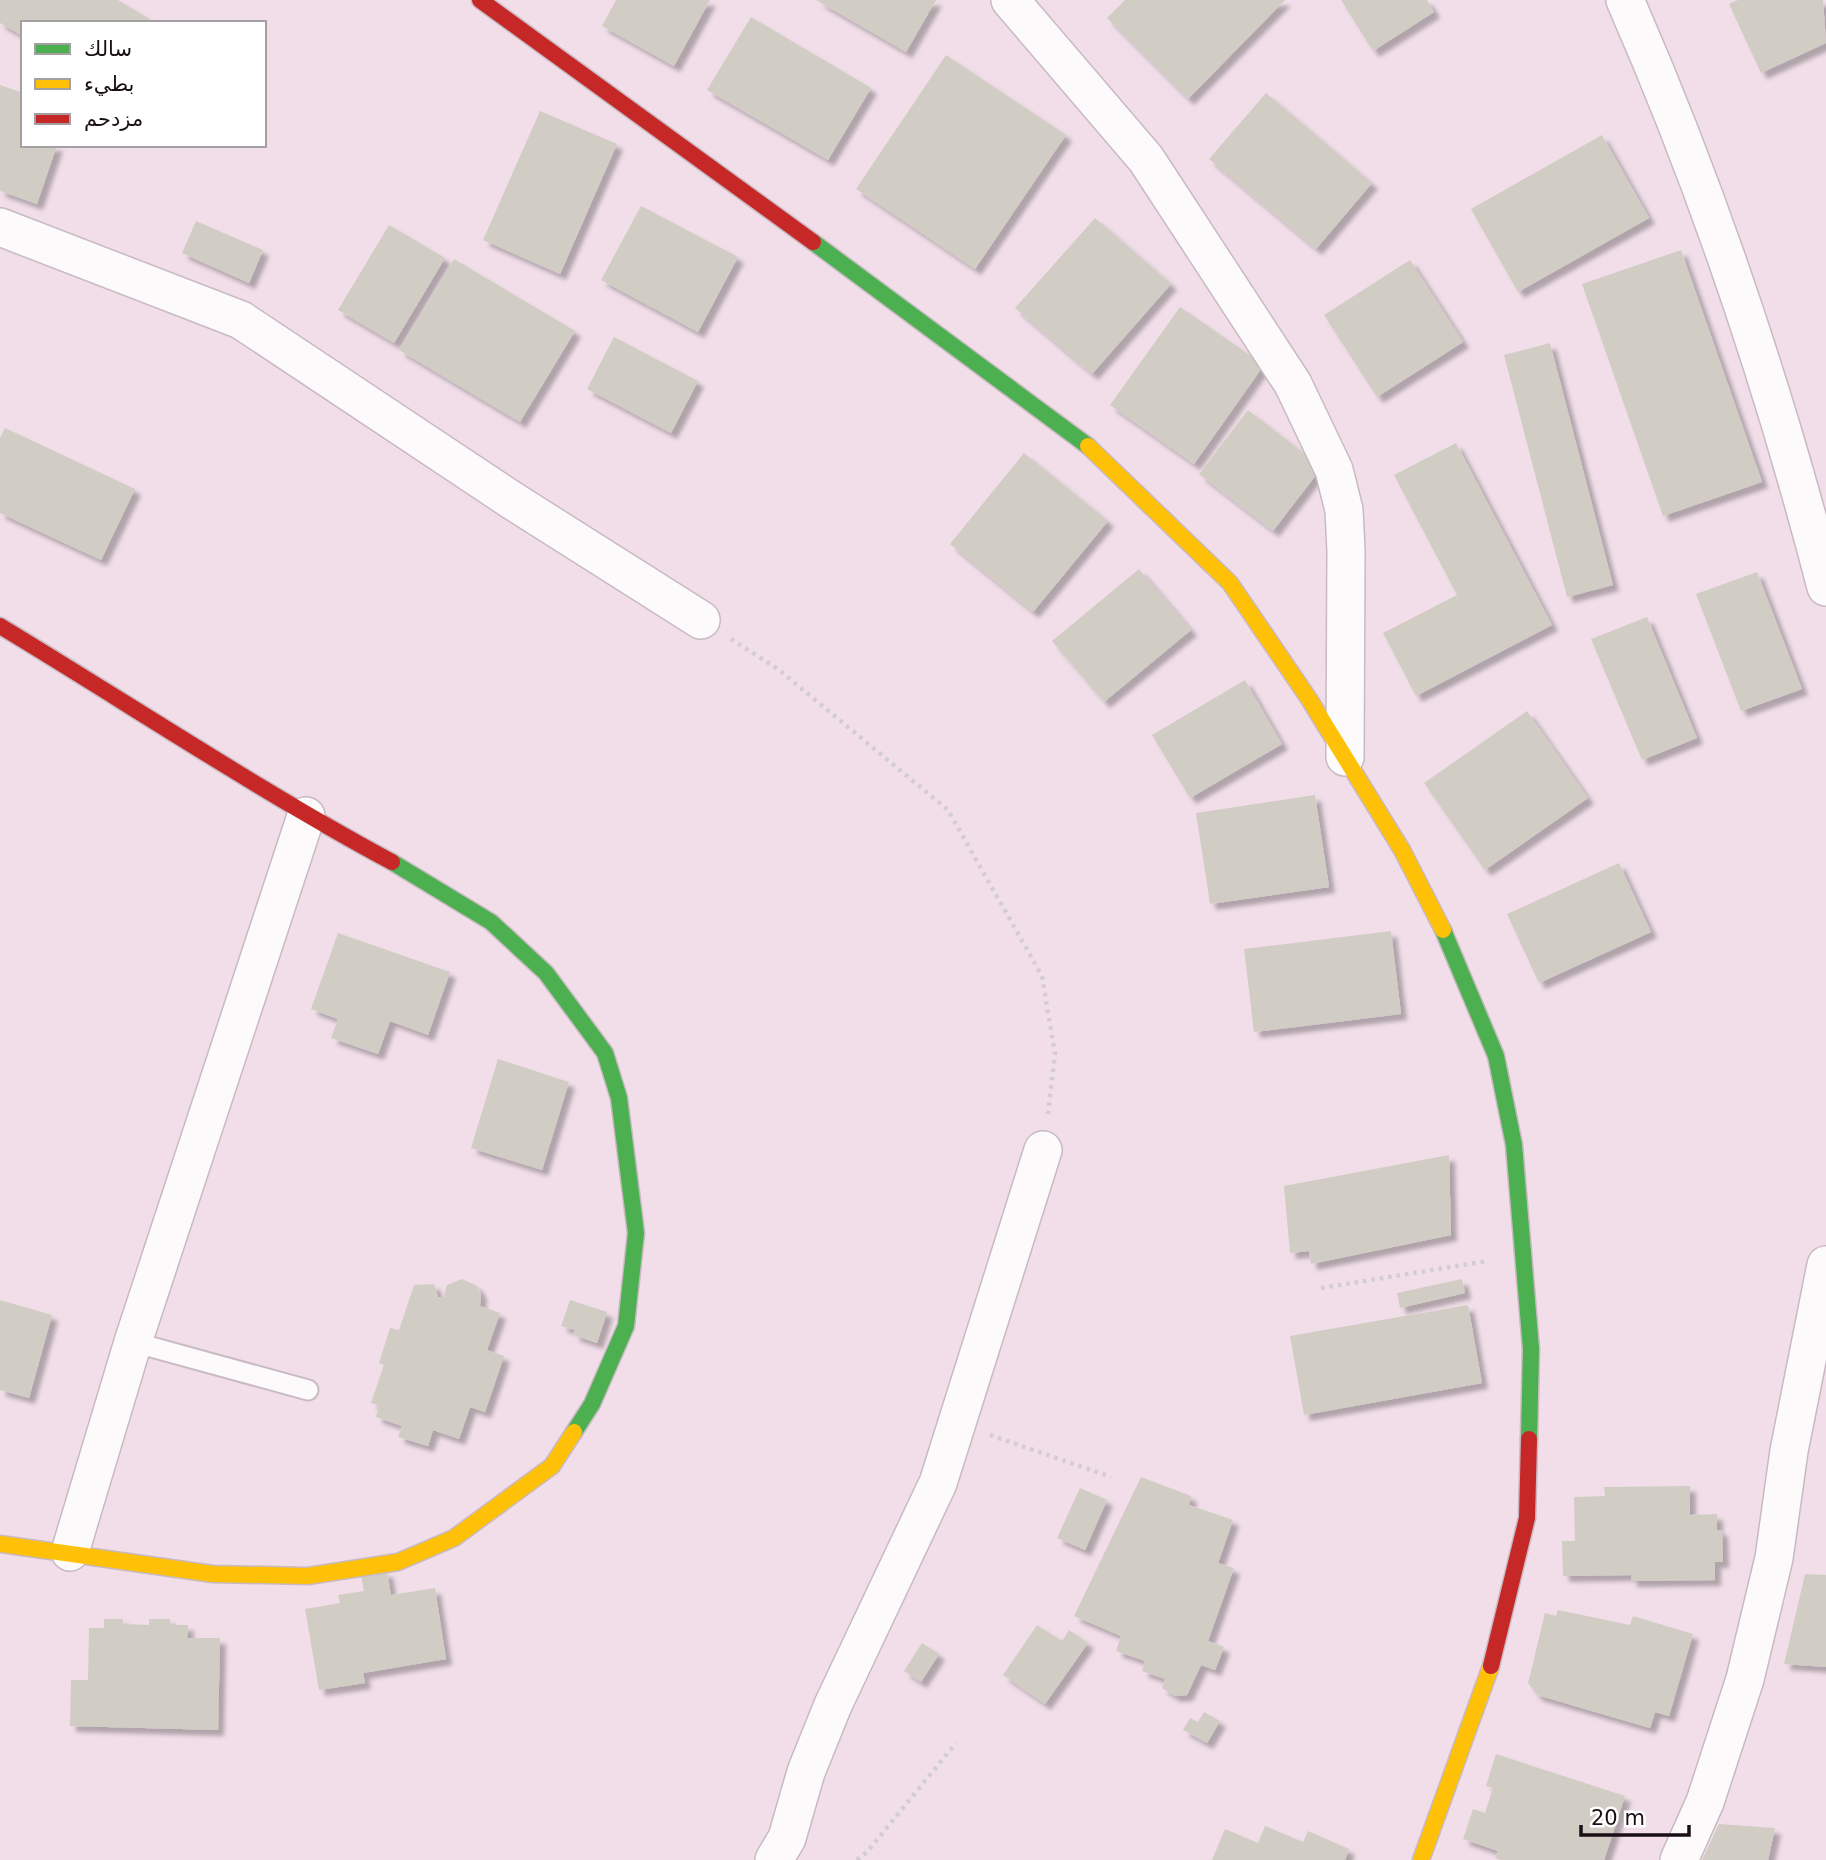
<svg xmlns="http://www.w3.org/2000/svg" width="1826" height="1860" viewBox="0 0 1826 1860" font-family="'DejaVu Sans',Vazirmatn,sans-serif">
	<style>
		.building { fill: #d1cdc5; filter: url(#shadow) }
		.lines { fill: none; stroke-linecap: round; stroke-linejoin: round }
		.lane-casing { stroke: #c8bac2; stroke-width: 23 }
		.street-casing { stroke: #c8bac2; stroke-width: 40 }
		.fast-casing { stroke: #c8bac2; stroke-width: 19 }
		.slow-casing { stroke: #c8bac2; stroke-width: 19 }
		.jam-casing { stroke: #c8bac2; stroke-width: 19 }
		.path { stroke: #d3cdd0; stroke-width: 4.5; stroke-dasharray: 3.5 5; stroke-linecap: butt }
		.lane { stroke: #fdfafc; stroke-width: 19 }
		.street { stroke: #fdfafc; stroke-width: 37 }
		.fast { stroke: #4caf50; stroke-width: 16 }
		.slow { stroke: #ffc107; stroke-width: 16 }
		.jam { stroke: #c62828; stroke-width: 16 }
	</style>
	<defs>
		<filter id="shadow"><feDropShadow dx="6" dy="6" stdDeviation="2" flood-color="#0004"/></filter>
	</defs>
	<rect width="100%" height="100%" fill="#f1dee8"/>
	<path class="building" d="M0,0H118L156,23H23V36L0,23Z
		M616,0H710L674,66L602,26Z
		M816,0H936L906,52Z
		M1125,0H1285L1188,99L1107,18Z
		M1341,0H1427L1434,12L1373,51Z
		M1738,0H1823L1826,43L1761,73L1729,4Z
		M751,17L871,88L828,160L707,90Z
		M946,55L1066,135L975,269L856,189Z
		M0,85L23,93V145H57L37,204L0,191Z
		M1266,93L1372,183L1316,249L1209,159Z
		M540,111L617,144L560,274L483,240Z
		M1602,135L1649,218L1518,292L1471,209Z
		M641,206L738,257L698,332L601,280Z
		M1095,218L1171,284L1092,374L1015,308Z
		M196,221L263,250L249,283L182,253Z
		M389,225L445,258L394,343L338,310Z
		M1681,250L1762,482L1663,516L1582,284Z
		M454,259L575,331L520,422L399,350Z
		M1410,260L1463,342L1377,397L1324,315Z
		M1180,307L1264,365L1194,464L1110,405Z
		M614,337L698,381L671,433L587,389Z
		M1550,343L1613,585L1567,597L1504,355Z
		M1248,410L1322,467L1273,531L1199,474Z
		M5,428L135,489L101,560L0,513V438Z
		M1456,443L1552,625L1416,696L1383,633L1457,595L1394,475Z
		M1024,453L1108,521L1033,612L950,544Z
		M1139,569L1191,630L1104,702L1052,641Z
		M1757,572L1802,689L1741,711L1696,594Z
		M1647,617L1697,738L1642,760L1591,639Z
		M1245,680L1282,744L1190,798L1152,735Z
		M1527,711L1588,798L1485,870L1424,783Z
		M1315,795L1329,887L1210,904L1196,813Z
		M1619,863L1651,932L1539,983L1507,914Z
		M1391,931L1401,1014L1254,1032L1244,949Z
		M338,933L450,972L428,1035L390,1021L378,1054L331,1038L338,1019L311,1009Z
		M498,1059L569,1082L542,1170L471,1148Z
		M1449,1155L1451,1235L1311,1264L1309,1251L1290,1253L1284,1186Z
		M462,1279L477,1286L481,1294L480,1306L500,1313L487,1350L504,1356L485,1412L470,1407L459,1439L433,1430L428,1446L398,1437L402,1426L376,1417L379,1405L371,1403L384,1365L379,1363L390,1328L399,1330L414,1285L434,1284L438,1297H444L447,1285Z
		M1462,1279L1465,1293L1400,1308L1397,1293Z
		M0,1300L52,1315L29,1398L0,1390Z
		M570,1300L607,1312L597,1343L573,1335L575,1330L561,1326Z
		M1468,1305L1482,1383L1304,1415L1290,1336Z
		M1141,1477L1191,1496L1189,1505L1233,1520L1218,1563L1234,1568L1208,1641L1224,1647L1215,1670L1201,1665L1187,1695L1175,1696L1162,1688L1165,1679L1142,1671L1145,1661L1116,1651L1121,1636L1074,1616Z
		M1690,1486V1515L1717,1514V1530H1722L1723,1562H1715V1580L1631,1581V1575L1563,1576L1562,1541H1575L1574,1497L1605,1496L1604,1487Z
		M1080,1488L1107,1500L1085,1550L1057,1538Z
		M387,1571L391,1595L435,1588L446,1659L363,1673L365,1683L319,1690L305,1609L340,1603L338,1595L364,1591L361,1575Z
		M1805,1574L1826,1575V1667L1784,1664Z
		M1558,1610L1630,1625L1633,1616L1693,1634L1669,1716L1655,1712L1650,1728L1537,1695L1528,1683L1541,1630L1545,1613L1556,1616Z
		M104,1619H123V1624L149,1625V1619H170V1625H188L187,1638H220L218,1730L70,1726L71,1680H88L89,1628H104Z
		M1037,1625L1062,1641L1069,1630L1088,1643L1045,1704L1003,1675Z
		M922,1643L939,1654L921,1682L904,1671Z
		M1204,1712L1220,1721L1207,1743L1183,1730L1190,1718L1198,1722Z
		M1496,1754L1625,1796L1604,1860H1500L1495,1858L1498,1851L1463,1839L1473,1809L1485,1813L1493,1788L1486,1786Z
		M1719,1824L1775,1828L1768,1860H1702Z
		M1265,1826L1303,1842L1308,1831L1349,1849L1345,1860H1212L1225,1829L1258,1843Z"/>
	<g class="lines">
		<defs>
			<path id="lane" d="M133,1342L308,1390"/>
			<path id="street" d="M1010,0L1146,159L1293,384L1334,470L1344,510L1346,551L1345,757
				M1625,0C1708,189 1774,387 1826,587
				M0,227L241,320L513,501L701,620
				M70,1552L133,1342L306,816
				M774,1860L787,1838L806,1772L833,1705L938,1483L1043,1150
				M1679,1860L1705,1802L1745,1679L1774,1558L1789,1451L1826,1265"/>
			<path id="fast" d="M813,242L1088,446
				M392,862L491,922L546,973L605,1053L619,1098L636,1233L626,1326L592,1404L574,1432
				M1443,930L1496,1056L1514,1145L1531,1349L1529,1439"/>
			<path id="slow" d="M1088,446L1230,583L1309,699L1402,850L1443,930
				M0,1544L213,1574L308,1576L398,1562L454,1538L552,1466L574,1432
				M1421,1860L1491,1666"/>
			<path id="jam" d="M480,0L813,242
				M0,626C131,705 258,790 392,862
				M1491,1666L1527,1518L1529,1439"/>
		</defs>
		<use href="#lane" class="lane-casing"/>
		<use href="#street" class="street-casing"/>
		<use href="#fast" class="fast-casing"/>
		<use href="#slow" class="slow-casing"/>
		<use href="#jam" class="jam-casing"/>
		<path class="path" d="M731,639L778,669L948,810L1042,976L1055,1054L1048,1114
			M1321,1288L1488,1261
			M990,1435L1111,1477
			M857,1860L867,1852L956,1743"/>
		<use href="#lane" class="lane"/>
		<use href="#street" class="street"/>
		<use href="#fast" class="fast"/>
		<use href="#slow" class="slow"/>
		<use href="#jam" class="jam"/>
	</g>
	<rect x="21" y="21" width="245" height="126" fill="#ffffff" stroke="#a49fa2" stroke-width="2"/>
	<rect x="35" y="44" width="35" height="10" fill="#4caf50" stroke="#a49fa2" stroke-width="2"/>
	<text x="84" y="56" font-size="21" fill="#1b0f16">سالك</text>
	<rect x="35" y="79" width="35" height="10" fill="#ffc107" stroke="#a49fa2" stroke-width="2"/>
	<text x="84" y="91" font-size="21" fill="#1b0f16">بطيء</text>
	<rect x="35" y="114" width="35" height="10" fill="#c62828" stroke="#a49fa2" stroke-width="2"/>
	<text x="84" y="126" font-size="21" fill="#1b0f16">مزدحم</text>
	<path d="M1581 1825v10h108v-10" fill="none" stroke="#1b0f16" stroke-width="3.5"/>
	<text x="1591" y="1825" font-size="21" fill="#1b0f16" stroke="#ffffff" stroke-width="5" paint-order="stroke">20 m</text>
</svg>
